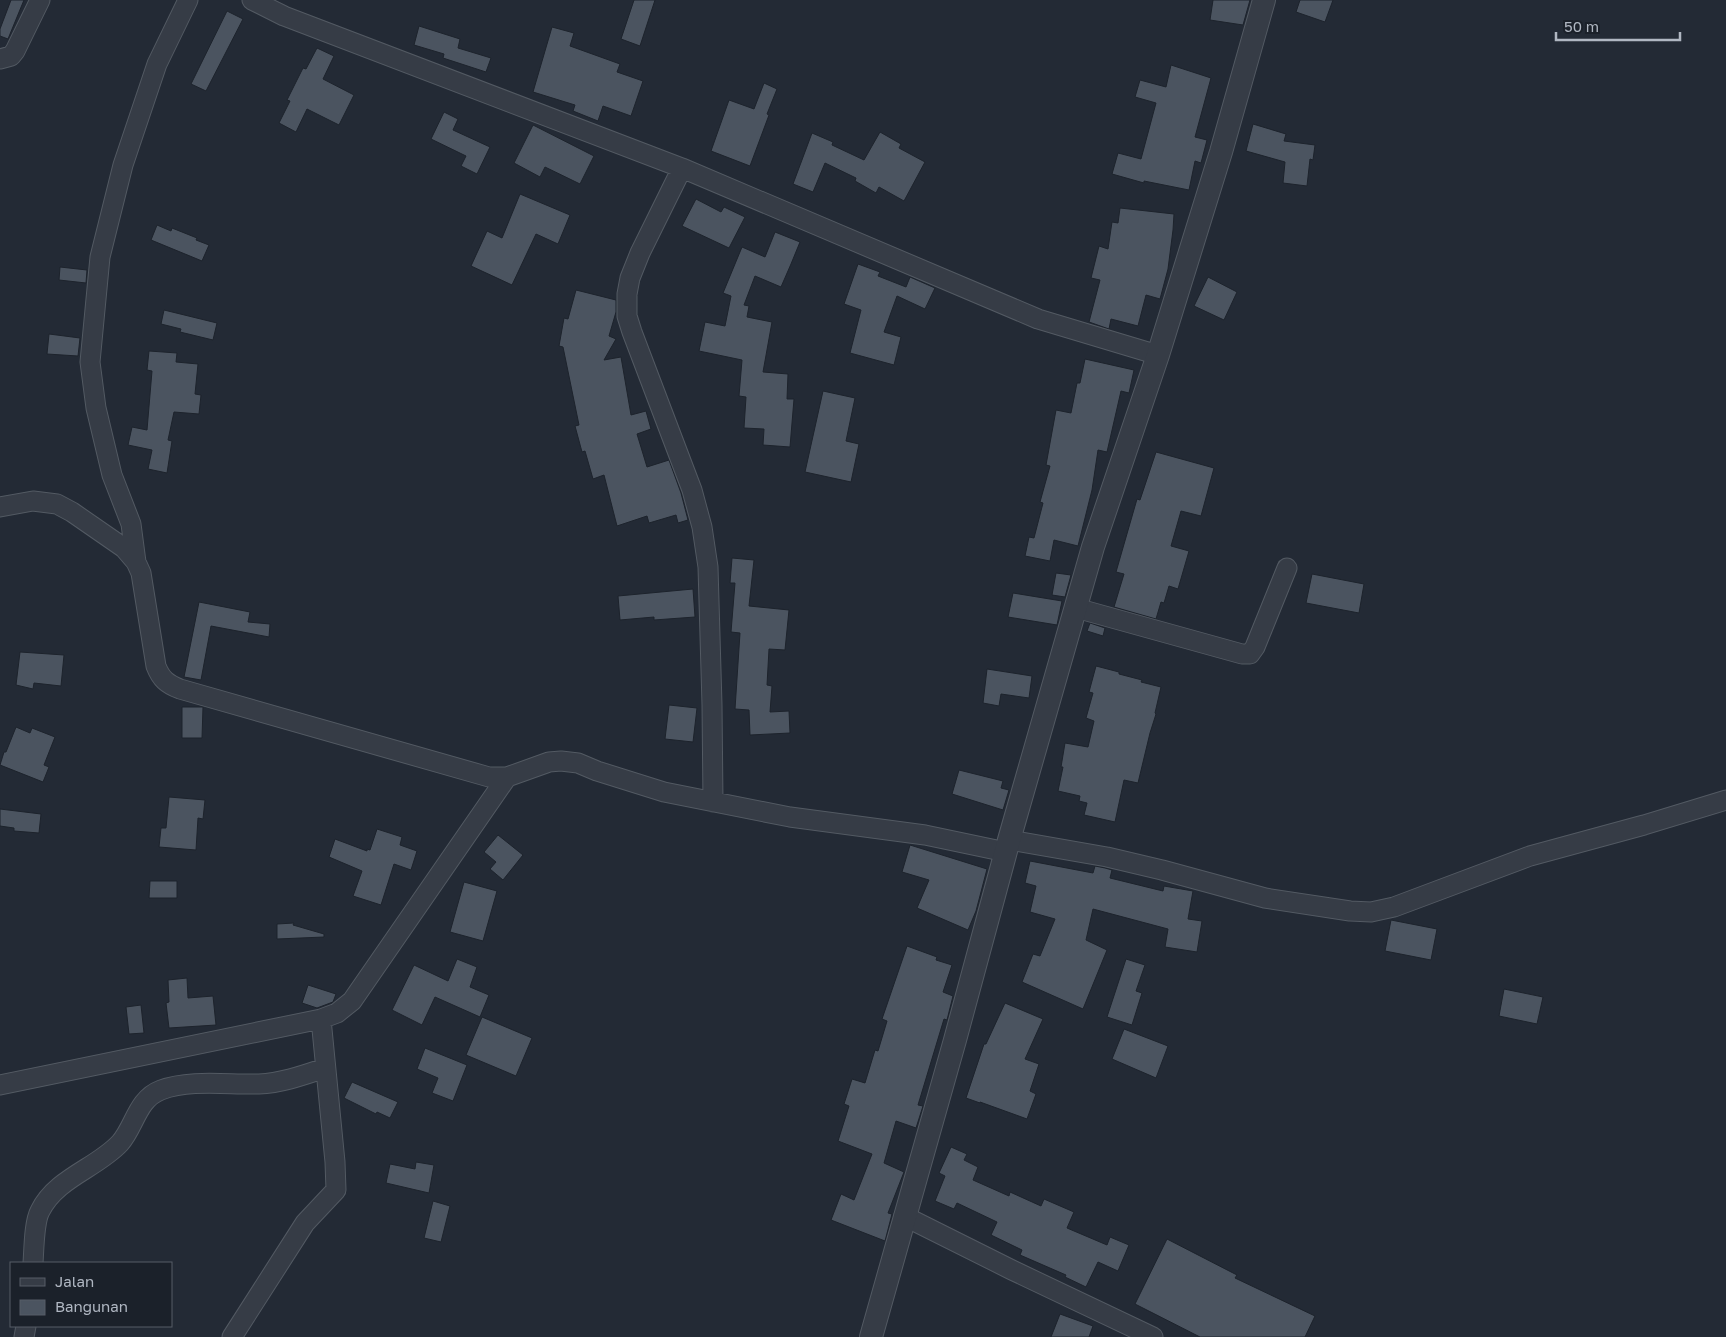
<svg xmlns="http://www.w3.org/2000/svg" width="1726" height="1337" viewBox="0 0 1726 1337" font-family="'Golos Text',sans-serif">
	<style>
		.building { fill: #4b5460; stroke: #1d232c }
		.lines { fill: none; stroke-linecap: round; stroke-linejoin: round }
		.minor-casing { stroke: #535a63; stroke-width: 21 }
		.tertiary-casing { stroke: #535a63; stroke-width: 24 }
		.minor { stroke: #363c46; stroke-width: 19 }
		.tertiary { stroke: #363c46; stroke-width: 22 }
	</style>
	<rect width="100%" height="100%" fill="#232a35"/>
	<path class="building" d="M11,0H24L8,39L0,36V29Z
		M634,0H655L640,46L621,39Z
		M1213,0H1250L1243,25L1210,20Z
		M1300,0H1333L1325,22L1296,12Z
		M227,11L243,19L206,91L191,84Z
		M419,26L460,39L458,48L491,58L486,72L443,58L444,54L414,45Z
		M552,27L574,33L570,46L620,64L617,72L643,81L631,116L603,106L598,121L573,111L575,105L533,92Z
		M317,48L334,56L323,79L354,95L339,125L307,109L296,132L279,123L290,101L287,100L303,68L306,69Z
		M1171,65L1211,78L1195,137L1207,140L1201,163L1195,161L1189,190L1144,181V183L1112,174L1118,153L1141,159L1156,103L1135,97L1140,80L1166,87Z
		M764,83L777,89L767,114L769,115L750,166L711,151L729,100L754,109Z
		M444,112L458,119L453,130L490,147L477,174L461,166L466,156L431,139Z
		M1253,124L1286,134L1284,141L1315,145L1313,160L1310,159L1307,186L1283,183L1285,162L1246,151Z
		M533,125L594,156L580,184L545,167L540,177L514,163Z
		M880,132L901,144L899,148L925,162L904,201L879,187L876,193L855,181L856,178L825,163L813,192L793,184L812,133L833,142L832,145L864,160Z
		M520,194L570,215L558,244L536,234L512,285L471,266L487,231L502,238Z
		M696,199L721,212L724,207L745,217L729,248L682,226Z
		M1120,208L1174,214L1173,230L1168,269L1160,299L1146,295L1138,326L1111,319L1109,329L1089,322L1100,280L1091,278L1099,246L1108,249L1112,222L1118,223Z
		M157,225L171,231L172,228L197,238L196,240L209,245L202,261L151,240Z
		M775,232L800,242L791,264L781,287L755,276L744,305L749,306L747,317L772,322L763,372L788,374L787,399H794L790,447L763,445L764,429L744,428L746,397L739,396L742,360L699,351L705,322L725,326L731,296L723,293L742,247L765,257Z
		M858,264L880,272L878,276L906,287L910,277L935,288L925,309L897,296L884,332L901,337L894,365L850,353L861,310L844,304Z
		M60,267L87,270L86,283L59,280Z
		M1208,277L1237,292L1224,320L1194,306Z
		M576,290L616,300V312L609,336L616,339L604,360L621,357L631,415L646,411L651,429L637,434L647,467L669,460L681,493L688,520L678,523L676,515L649,523L647,516L617,526L604,475L593,479L585,451L582,452L575,426L579,425L563,347L559,346L564,318L568,319Z
		M164,310L217,323L213,340L180,332L181,329L161,324Z
		M49,334L80,338L78,356L47,354Z
		M149,351L177,353L176,362L198,364L195,394L201,395L199,414L174,412L168,440L172,441L167,473L148,469L152,450L128,445L132,427L147,430L152,371L147,370Z
		M1085,359L1134,370L1129,393L1121,391L1107,452L1098,450L1092,490L1078,546L1054,540L1050,561L1025,556L1029,537L1034,538L1043,503L1040,502L1050,466L1046,465L1056,410L1071,413L1077,383H1080Z
		M823,391L855,398L846,441L859,444L851,482L805,472Z
		M1156,452L1214,468L1201,516L1181,511L1171,546L1189,551L1178,589L1169,586L1164,603L1161,602L1156,619L1114,607L1124,574L1116,572L1137,499L1140,500Z
		M732,558L754,560L749,606L789,610L785,650L769,649L767,685L772,686L770,712L789,711L790,733L750,735L749,710L735,709L740,633L731,632L735,583H730Z
		M1056,573L1071,575L1065,597L1052,595Z
		M1312,574L1364,584L1359,613L1306,603Z
		M693,589L695,617L654,620V617L620,620L618,596Z
		M1013,593L1062,601L1057,625L1008,617Z
		M199,602L250,612L248,622L270,624L269,637L211,626L201,680L184,677Z
		M1090,623L1105,628L1103,636L1087,631Z
		M20,652L64,655L61,686L34,683L33,689L16,685Z
		M1096,666L1119,672V674L1142,680L1141,682L1161,687L1155,713L1156,714L1150,733L1138,783L1124,780L1115,822L1084,815L1087,803L1079,801L1080,796L1058,791L1063,767H1061L1065,743L1088,747L1094,721L1086,718L1093,693L1089,692Z
		M987,669L1032,676L1029,698L1001,694L999,706L983,703Z
		M669,705L697,708L693,742L665,739Z
		M182,707H203L202,738H182Z
		M16,727L30,733L32,728L55,737L44,765L49,767L43,782L0,765L4,752H6Z
		M959,770L1003,781L1001,788L1009,790L1003,810L952,794Z
		M169,797L205,800L203,819L198,818L196,850L159,847L161,828H166Z
		M0,809L41,814L39,833L14,831V828L0,826Z
		M377,829L402,837L400,845L417,851L411,870L394,864L381,905L353,896L362,871L329,857L335,839L367,851V849L370,850Z
		M498,835L523,855L503,880L490,869L496,862L484,852Z
		M910,845L987,869L976,911L968,930L917,908L929,880L902,872Z
		M1030,861L1093,873L1095,866L1105,868L1112,870L1110,878L1163,891L1164,886L1193,891L1188,919L1202,921L1197,952L1165,947L1168,929L1093,909L1086,940L1107,950L1083,1009L1022,982L1033,954L1040,956L1055,919L1030,912L1036,886L1025,883Z
		M150,881H177V898H149Z
		M464,882L497,891L483,941L450,932Z
		M1391,920L1437,929L1431,960L1385,951Z
		M294,923L293,925L324,934V937L277,939V924Z
		M907,946L937,957L936,960L952,965L943,992L953,996L947,1020L944,1019L918,1105L923,1106L916,1128L896,1121L884,1163L904,1172L888,1213L892,1214L885,1241L831,1220L841,1194L854,1200L872,1154L838,1141L849,1106L844,1104L852,1079L865,1083L875,1050L878,1051L887,1021L882,1019Z
		M457,959L477,967L470,987L489,995L480,1017L435,997L422,1025L392,1010L414,965L448,981Z
		M1126,959L1145,965L1136,991L1142,993L1132,1025L1107,1017Z
		M187,978L188,998L213,996L216,1025L169,1028L166,1003L169,1002L168,980Z
		M308,985L336,994L333,1002L317,1008L302,1003Z
		M1504,989L1543,997L1537,1024L1499,1016Z
		M1005,1003L1043,1019L1025,1059L1039,1064L1030,1091L1036,1094L1027,1119L980,1102V1103L966,1098L984,1044H986Z
		M141,1005L144,1033L129,1034L126,1007Z
		M482,1017L532,1038L516,1076L466,1055Z
		M1124,1029L1168,1046L1156,1078L1112,1059Z
		M425,1048L467,1065L453,1101L432,1093L438,1078L417,1069Z
		M352,1082L398,1102L390,1118L377,1112L376,1114L344,1098Z
		M951,1147L967,1154L964,1160L978,1167L973,1180L1009,1196L1010,1192L1041,1206L1044,1199L1074,1212L1067,1228L1107,1245L1110,1237L1129,1245L1118,1271L1098,1262L1086,1287L1065,1277L1066,1275L1020,1255L1022,1250L991,1235L997,1222L957,1203L954,1209L935,1201L945,1176L939,1173Z
		M416,1162L434,1165L429,1193L386,1183L390,1164L415,1169Z
		M433,1201L450,1206L441,1242L424,1238Z
		M1167,1239L1237,1275L1235,1278L1315,1316L1305,1337H1200L1135,1304Z
		M1060,1314L1093,1326L1089,1337H1051Z"/>
	<g class="lines">
		<defs>
			<path id="minor" d="M252,0L284,16L682,168L1038,319L1158,355
				M0,59L11,56L15,51L40,0
				M682,168L640,253L630,278L627,294V316L632,332L692,490L702,527L708,567L712,705L713,802
				M0,507L33,501L57,504L72,512L124,548L136,562L141,573L156,666C161,679 167,684 180,689L489,777H507L549,762L561,761L578,763L597,771L664,792L790,817L925,835L1006,852
				M136,562L131,524L112,475L96,408L90,362L100,257L123,165L157,64L188,0
				M1076,608L1242,654H1250L1255,647L1287,568
				M1009,840L1107,857L1162,870L1265,898L1350,911L1371,912L1394,907L1530,856L1644,825L1726,800
				M0,1085L321,1019L337,1013L352,1001L507,777
				M904,1216L1012,1270L1153,1337
				M33,1263C34,1250 34,1222 40,1211C56,1178 97,1168 120,1143C135,1126 137,1099 161,1090C190,1079 229,1085 259,1084C282,1083 304,1075 325,1068
				M24,1337L26,1326
				M232,1337L305,1223L336,1190L335,1162L321,1019"/>
			<path id="tertiary" d="M871,1337L955,1040L1009,840L1093,547L1158,355L1221,152L1264,0"/>
		</defs>
		<use href="#minor" class="minor-casing"/>
		<use href="#tertiary" class="tertiary-casing"/>
		<use href="#minor" class="minor"/>
		<use href="#tertiary" class="tertiary"/>
	</g>
	<rect x="10" y="1262" width="162" height="65" fill="#1b212a" stroke="#575d67"/>
	<rect x="20" y="1278" width="25" height="8" fill="#363c46" stroke="#575d67"/>
	<text x="55" y="1287" font-size="15" fill="#b0b7c2">Jalan</text>
	<rect x="20" y="1300" width="25" height="15" fill="#4b5460" stroke="#575d67"/>
	<text x="55" y="1312" font-size="15" fill="#b0b7c2">Bangunan</text>
	<path d="M1556 32v8h124v-8" fill="none" stroke="#b0b7c2" stroke-width="2.5"/>
	<text x="1564" y="32" font-size="15" fill="#b0b7c2" stroke="#1b212a" stroke-width="4" paint-order="stroke">50 m</text>
</svg>
